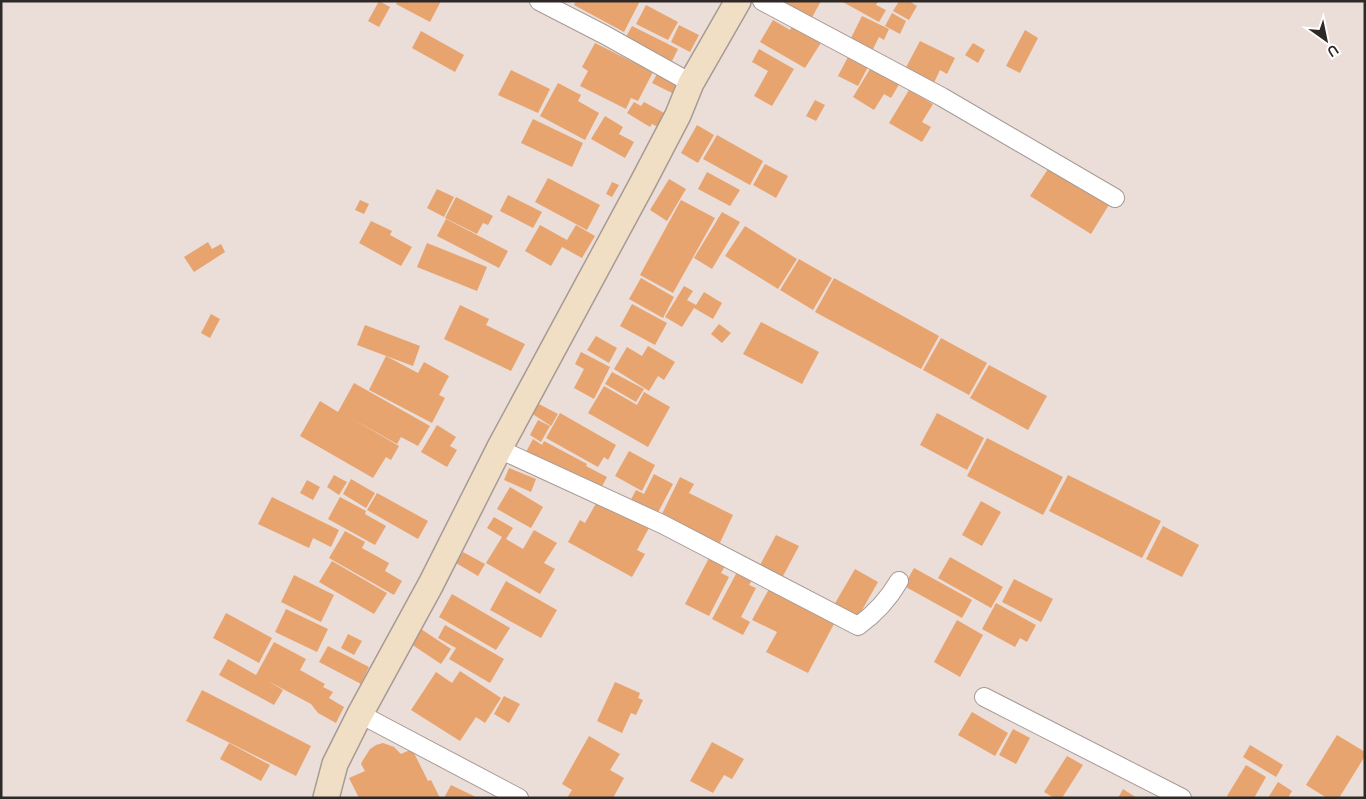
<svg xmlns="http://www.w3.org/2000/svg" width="1366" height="799" viewBox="0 0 1366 799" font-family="Cabin,sans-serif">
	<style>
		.building { fill: #e8a46f }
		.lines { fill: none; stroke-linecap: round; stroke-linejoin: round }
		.street-casing { stroke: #a79a95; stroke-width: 20 }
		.secondary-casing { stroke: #a79a95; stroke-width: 28 }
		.street { stroke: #fff; stroke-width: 18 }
		.secondary { stroke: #f0dfc4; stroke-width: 25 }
	</style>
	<rect width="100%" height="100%" fill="#ebddd8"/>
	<path class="building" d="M379,1L390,7L379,27L368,21Z
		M398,1H441L430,22L396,4Z
		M576,1H640L624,32L574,5Z
		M773,1H821L810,21Z
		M841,1H878L876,5L886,10L879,22Z
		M899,1H909L917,6L909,20L893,11Z
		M646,5L678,22L668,40L636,24Z
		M892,13L906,21L900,34L885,26Z
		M862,16L889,29L884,40L879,37L871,53L849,42Z
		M773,20L790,30L795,21L824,38L805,68L760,42Z
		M679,25L699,35L690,52L671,42Z
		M632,26L678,49L672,61L626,37Z
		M1025,30L1038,38L1020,73L1006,66Z
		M421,31L464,55L455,72L412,48Z
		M920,41L955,58L947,74L940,70L932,87L903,73Z
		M595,43L653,72L638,101L631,98L626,109L580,86L588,71L582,67Z
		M973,43L985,50L978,63L965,55Z
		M759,49L794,69L772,106L754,96L768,71L752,62Z
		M849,55L869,65L858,86L838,76Z
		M873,64L901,81L891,98L884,94L874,110L853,97Z
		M511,70L550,89L538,113L498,95Z
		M657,74L679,86L674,94L652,83Z
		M558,83L581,95L578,101L599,113L585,140L540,116Z
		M909,90L933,104L922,122L931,127L922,142L889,123Z
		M815,100L825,105L816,121L806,116Z
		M634,102L641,106L644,102L666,114L658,127L652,124L650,127L627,113Z
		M605,116L623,127L619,134L634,142L625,158L591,139Z
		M533,119L583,143L572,167L521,143Z
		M697,125L714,135L698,163L681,153Z
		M717,135L763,161L750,185L703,159Z
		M765,164L788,176L776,198L753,185Z
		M1050,166L1110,203L1091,234L1030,196Z
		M707,172L740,190L730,206L698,189Z
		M548,178L600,205L587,230L535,202Z
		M669,179L686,189L667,221L650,210Z
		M612,182L619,185L612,197L606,194Z
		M437,189L454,197L444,217L427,208Z
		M508,195L542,212L533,228L500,211Z
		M456,197L493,216L488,225L483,223L477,234L445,218Z
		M360,200L369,204L364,214L355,210Z
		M681,200L715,218L673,293L640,275Z
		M722,212L740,222L712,269L694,258Z
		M446,219L508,251L499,268L437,236Z
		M371,221L392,231L390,235L412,247L401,266L359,243Z
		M540,225L567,240L576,225L595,236L582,258L562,247L551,266L525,251Z
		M745,226L797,259L778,289L725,256Z
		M208,242L212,249L221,244L225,252L194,272L184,257Z
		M427,243L487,267L477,291L417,267Z
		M799,259L832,278L813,310L780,290Z
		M641,278L674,297L663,318L629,299Z
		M834,278L939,336L921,369L815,312Z
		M684,286L693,291L687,300L696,305L704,292L722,303L713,319L694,308L682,327L665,317Z
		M632,304L667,323L655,345L620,326Z
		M460,305L489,319L486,325L525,344L511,371L444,339Z
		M211,314L220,319L210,338L201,333Z
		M761,322L819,352L802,384L743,354Z
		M719,324L731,333L722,343L711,334Z
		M365,325L420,346L413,366L357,345Z
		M596,336L617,348L609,363L587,350Z
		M941,338L987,363L969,395L923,370Z
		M648,346L675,362L664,380L658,376L649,391L614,369L627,347L642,356Z
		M581,352L610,367L594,399L574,388L584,369L575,364Z
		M386,356L418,373L424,362L449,376L439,395L445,398L432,423L369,390Z
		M989,365L1047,396L1028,430L970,398Z
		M612,372L644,389L636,402L605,384Z
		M354,383L430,426L418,446L401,437L397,444L351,418L399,446L391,460L386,457L373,478L300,436L320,401L338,412Z
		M604,386L637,405L644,392L670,407L648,447L588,413Z
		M537,403L558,414L551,426L531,413Z
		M560,413L616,445L608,460L604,457L598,467L546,438Z
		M937,413L984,438L967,470L920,445Z
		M538,420L550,426L541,442L530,435Z
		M437,425L456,437L450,446L457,450L447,467L421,452Z
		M987,438L1063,477L1043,515L967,476Z
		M533,439L542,445L544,441L587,464L586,466L607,477L599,492L525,454Z
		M629,451L655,465L642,491L615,476Z
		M509,468L536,479L531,492L504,480Z
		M654,474L673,484L655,518L628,505L636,490L644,494Z
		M334,475L347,482L339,495L327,487Z
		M1068,475L1161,521L1142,558L1049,511Z
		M680,477L694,484L689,493L733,515L717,549L659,520Z
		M351,479L375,493L366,508L343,494Z
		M307,480L320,487L313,500L300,493Z
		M510,487L543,507L531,528L497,509Z
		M377,493L428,521L418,539L367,510Z
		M272,497L339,530L331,547L313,538L309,548L258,524Z
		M340,497L366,511L365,514L386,526L375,545L328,519Z
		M599,498L650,526L637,550L645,554L632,577L568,542L580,520L585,523Z
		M981,501L1001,512L982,546L962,535Z
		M494,517L513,528L506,539L523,549L534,530L557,543L544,563L555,569L540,594L486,563L502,537L487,528Z
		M1163,526L1199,545L1182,577L1146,559Z
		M345,531L365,542L362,548L389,563L385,571L402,581L394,595L329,558Z
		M776,535L799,546L782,578L759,567Z
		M463,552L485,564L478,576L456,563Z
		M950,557L1003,587L991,608L938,578Z
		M709,558L725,566L721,573L729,577L709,616L685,604Z
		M332,561L387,593L374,614L319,582Z
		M914,568L972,600L962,618L904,586Z
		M855,569L878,582L857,619L834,605Z
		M737,572L752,580L749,585L756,588L741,617L750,622L743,635L712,619Z
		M294,575L334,595L321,622L281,602Z
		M1014,579L1053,599L1041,622L1002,602Z
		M506,581L557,610L541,638L490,610Z
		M769,589L835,622L808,673L766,652L777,632L752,620Z
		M452,594L510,628L496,650L439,617Z
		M996,603L1036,625L1027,642L1020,638L1015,647L982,629Z
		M286,609L328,629L317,652L275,632Z
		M226,613L272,638L259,663L213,638Z
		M957,620L983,635L960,677L934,662Z
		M445,625L504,659L490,683L449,659L456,648L438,638Z
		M421,629L451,649L441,664L411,644Z
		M348,634L362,641L354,655L341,648Z
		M274,642L306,659L300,670L325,684L323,687L333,692L329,698L344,707L336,723L318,713L311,704L268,681L283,690L274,705L219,675L228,659L256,675Z
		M328,646L369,667L361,684L319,662Z
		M460,671L501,698L485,723L476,717L460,741L411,710L436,672L452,683Z
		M615,682L640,693L638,698L643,700L636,715L631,713L622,733L597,721Z
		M202,690L311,746L296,776L186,721Z
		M504,696L520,704L509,723L494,714Z
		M972,712L1008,733L995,756L958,735Z
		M1013,729L1030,738L1016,764L999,755Z
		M1337,735L1365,752V756L1339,798H1327L1306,785Z
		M589,736L620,754L610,770L624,778L613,798H567L572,790L562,784Z
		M712,742L744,759L732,779L724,775L713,793L690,781Z
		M229,743L270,765L261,781L220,759Z
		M383,743L394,747L401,754L412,749L428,781L431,780L440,798H359L349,778L365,771L361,764L363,760L370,749L376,745Z
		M1250,745L1283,765L1276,777L1243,757Z
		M1067,756L1083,765L1062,798H1054L1044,792Z
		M1246,765L1266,777L1254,798H1230L1227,796Z
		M1278,782L1292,791L1288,798H1268Z
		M451,785L478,798H444Z
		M1123,789L1137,798H1118Z"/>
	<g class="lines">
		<defs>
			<path id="street" d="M539,1L605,35L691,83
				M762,1L942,97L1115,198
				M499,449L662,524L858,626C876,613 888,600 899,581
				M984,697L1182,798
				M360,714L519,798"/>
			<path id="secondary" d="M326,798L335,764L360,714L431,584L499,449L642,184L678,115L691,83L738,1"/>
		</defs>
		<use href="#street" class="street-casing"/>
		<use href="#secondary" class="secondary-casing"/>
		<use href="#street" class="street"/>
		<use href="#secondary" class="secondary"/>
	</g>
	<rect width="1366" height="799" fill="none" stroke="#2e2927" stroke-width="5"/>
	<g transform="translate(1326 40) rotate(147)" stroke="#ffffff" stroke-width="4" paint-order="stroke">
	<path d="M0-4L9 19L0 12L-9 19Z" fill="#2e2927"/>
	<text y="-8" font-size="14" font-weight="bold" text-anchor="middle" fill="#2e2927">U</text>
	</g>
</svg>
